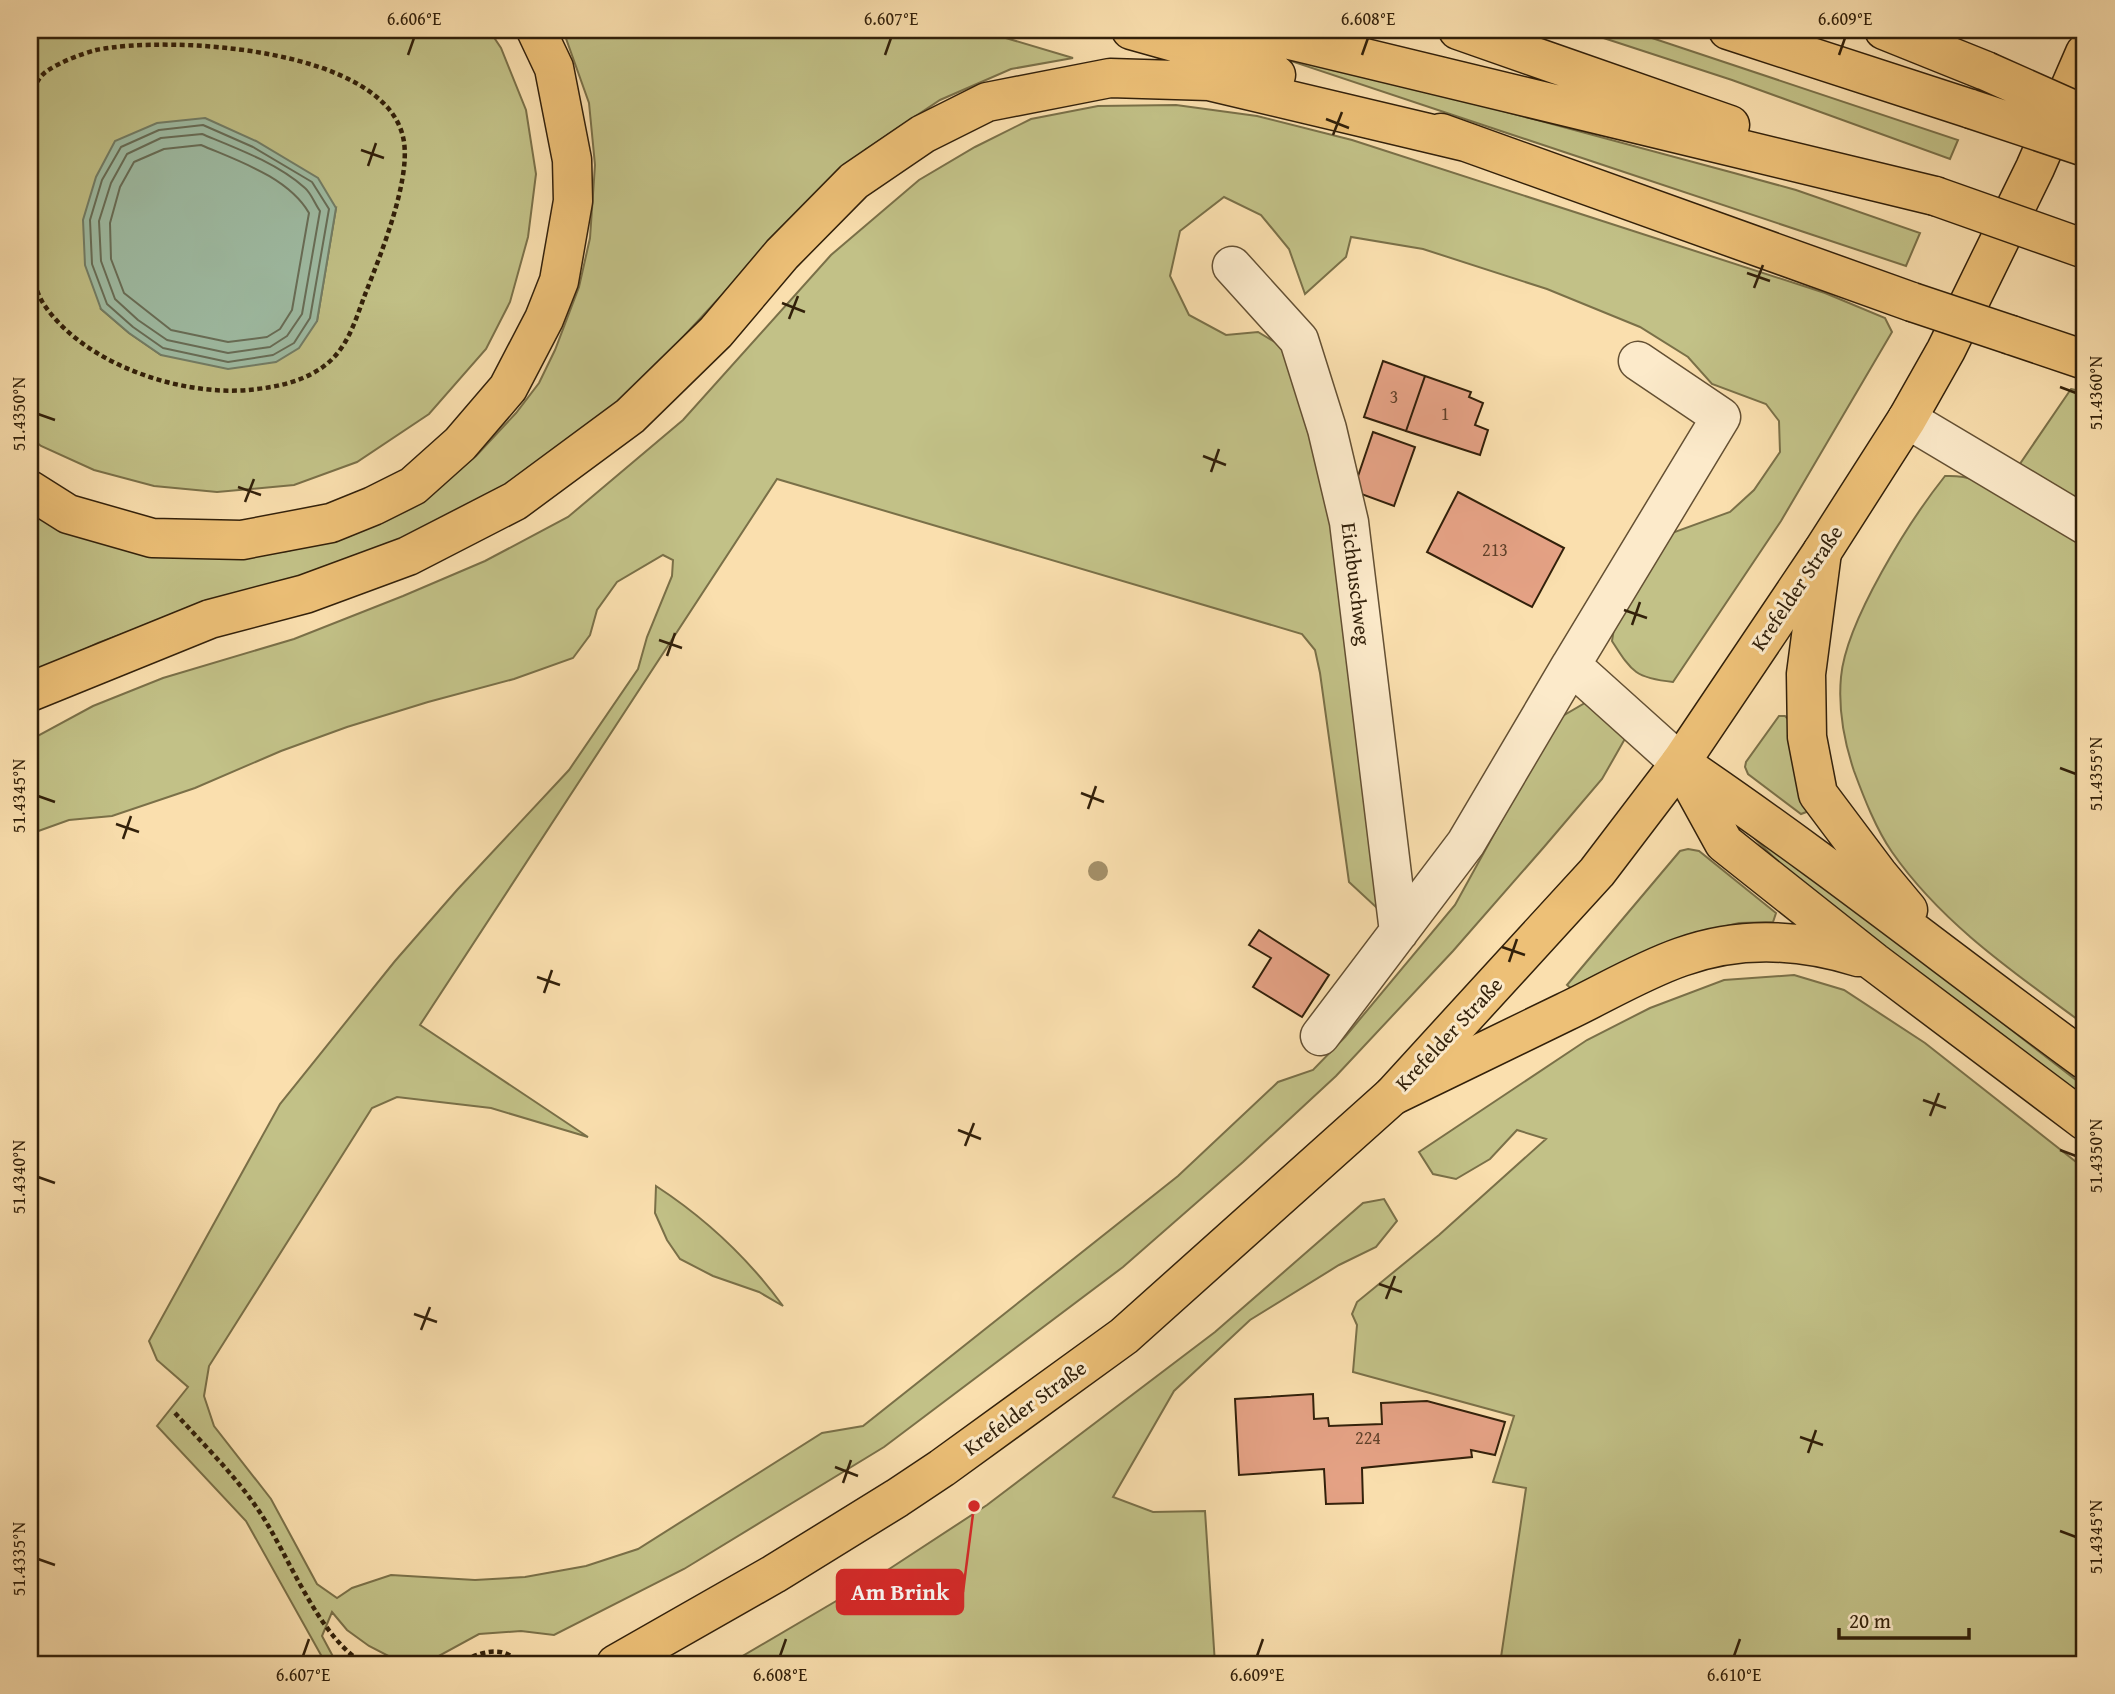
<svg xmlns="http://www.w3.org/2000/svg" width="2115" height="1694" viewBox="0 0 2115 1694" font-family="'Gentium Book Plus',serif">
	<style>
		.green { fill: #c2c187; stroke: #7a7048; stroke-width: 2; fill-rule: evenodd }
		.water { fill: #9fbda5; stroke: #737e67; stroke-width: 2 }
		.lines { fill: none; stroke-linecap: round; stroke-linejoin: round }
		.shore { stroke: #686e58; stroke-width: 2 }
		.building { fill: #e5a285; stroke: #32200a; stroke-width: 2 }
		.minor-casing { stroke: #645033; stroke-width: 41 }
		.major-casing { stroke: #32200a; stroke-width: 41 }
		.highway-casing { stroke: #32200a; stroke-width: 41 }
		.path { stroke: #32200a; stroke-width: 4.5; stroke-dasharray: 5 3.5; stroke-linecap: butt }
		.minor { stroke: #fceaca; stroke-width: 38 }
		.major { stroke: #edc077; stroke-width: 38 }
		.highway { stroke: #edc077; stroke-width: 38 }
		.highway-bridge-casing { stroke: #32200a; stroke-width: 41; stroke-linecap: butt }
		.highway-bridge { stroke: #edc077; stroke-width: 38 }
		.tree { fill: #a49069 }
		.ticks { fill: none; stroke: #32200a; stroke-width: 2.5 }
		.labels { text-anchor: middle; stroke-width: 6; stroke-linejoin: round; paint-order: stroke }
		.number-label { font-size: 18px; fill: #5f4029 }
		.street-label { font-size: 21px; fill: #32200a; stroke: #fceaca }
		.leader { fill: none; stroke: #d62828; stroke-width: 2.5 }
		.callout-dot { fill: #d62828; stroke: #fceaca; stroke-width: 2.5 }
		.callout { fill: #d62828; stroke: #d62828; stroke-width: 2.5 }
		.callout-label { font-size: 23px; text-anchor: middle; font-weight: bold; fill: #fff }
		.neatline { fill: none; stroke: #32200a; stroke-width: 2.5 }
		.ticks-label { font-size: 18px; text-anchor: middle; fill: #32200a }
	</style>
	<rect width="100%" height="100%" fill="#fadfae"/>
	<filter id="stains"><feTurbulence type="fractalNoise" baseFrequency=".00286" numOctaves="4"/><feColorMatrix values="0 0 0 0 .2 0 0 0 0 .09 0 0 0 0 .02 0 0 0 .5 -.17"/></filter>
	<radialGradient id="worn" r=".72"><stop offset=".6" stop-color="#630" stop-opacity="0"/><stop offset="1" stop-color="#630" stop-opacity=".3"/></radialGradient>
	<path class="green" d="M30,30H489L501,48L526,110L536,174L528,237L510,302L486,349L429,414L357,462L294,485L217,492L154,486L94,470L41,446L30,437ZM336,208L317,321L161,355L129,333L101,309Z
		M563,30H979L1073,58L1011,69L940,100L865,150L805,205L672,349L602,417L502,488L405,539L302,578L209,602L98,643L30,676V509L240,557L288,551L330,538L415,501L476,456L516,413L539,383L555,350L579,287L590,238L595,165L589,103Z
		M1579,30H1628L1958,140L1950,159L1732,80Z
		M1267,53L1295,55L1734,173L1796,190L1920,233L1906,266Z
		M1176,105L1257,116L1352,140L1825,293L1885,318L1892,332L1781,521L1673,682C1635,678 1632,672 1612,641L1620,590L1669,534L1730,512L1754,490L1780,452L1779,421L1766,404L1712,384L1688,357L1640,327L1547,289L1423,249L1351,237L1346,257L1305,294L1289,249L1261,215L1224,197L1180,231L1170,276L1189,315L1226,335L1258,332L1283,347L1329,503L1377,908L1349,882L1320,673L1315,650L1302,634L777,479L420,1025L588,1137L491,1108L397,1097L372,1108L209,1366L204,1396L214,1426L271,1499L317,1584L337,1598L352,1588L391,1575L475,1580L525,1577L586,1566L638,1549L822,1433L863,1426L1178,1176L1278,1082L1313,1070L1345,1037L1455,905L1536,758L1561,717L1590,700L1626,737L1602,779L1544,847L1453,951L1336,1076L1243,1162L1123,1267L884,1447L684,1569L554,1635L521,1631L479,1634L426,1663L400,1662L369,1646L347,1630L332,1612L322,1636L337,1664H326L246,1521L157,1426L188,1387L157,1360L149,1341L280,1104L395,961L457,890L569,770L638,669L647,637L672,576L673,560L663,555L617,582L597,610L590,635L573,658L514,679L428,702L347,727L281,751L195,788L112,816L69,820L30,834V740L93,706L163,678L294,639L403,596L485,561L568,517L683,420L831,255L919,180L975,147L1031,119L1098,106Z
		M2071,389L2085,392V1025C2016,974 1942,924 1892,852C1876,829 1864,798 1854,771C1844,741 1838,709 1841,677C1846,621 1910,520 1945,476C1966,475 1983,480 2000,493Z
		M1779,716H1785L1789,720L1809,811L1801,814L1748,774L1745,767L1746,762Z
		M1750,834L1817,879L2085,1087V1100L1802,885Z
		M1688,849L1699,851L1776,913L1773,922L1739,923L1694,934L1574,991L1567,985L1680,851Z
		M1794,975L1844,990L1925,1043L2085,1169V1627L2082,1633L2081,1664H1500L1526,1488L1493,1482L1514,1416L1353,1372L1357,1325L1352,1314L1357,1302L1439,1235L1546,1139L1517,1130L1490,1159L1456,1179L1433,1174L1419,1152L1587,1040L1650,1008L1724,980Z
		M656,1186C705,1218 748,1258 783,1306L759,1292L713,1276L680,1259L667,1240L655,1213Z
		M1384,1199L1397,1221L1376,1247L1339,1265L1250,1320L1174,1391L1113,1497L1153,1512L1205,1511L1215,1664H729L877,1577L987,1505L1215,1332L1363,1203Z"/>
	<path class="water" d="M205,118L256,141L318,178L336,208L317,321L299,348L276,362L228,369L161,355L129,333L101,309L85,265L83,220L96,177L115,141L157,123Z"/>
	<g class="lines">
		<path class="shore" d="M203,125L253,147L312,182L329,209L310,318L294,343L273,355L228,362L163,348L133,327L107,304L92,264L90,220L102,180L121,147L159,130Z
			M202,134C236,148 277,163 305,188C311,193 315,204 320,211L302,314L287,336L270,347L228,353L167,340L138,320L115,299L101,261L99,221L111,183L127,154L161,138Z
			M201,145C238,161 288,177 309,213L292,310L280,329L267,337L228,342L171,330L124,293L111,259L110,223L120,187L134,162L164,149Z"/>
	</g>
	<path class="building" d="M1383,361L1425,376L1406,431L1364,417Z
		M1425,376L1471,392L1469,397L1483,403L1475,425L1488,430L1480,455L1406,431Z
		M1373,432L1415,447L1394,506L1353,491Z
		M1458,492L1564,548L1532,607L1427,552Z
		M1259,930L1329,975L1302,1017L1253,987L1271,958L1249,945Z
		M1313,1394L1314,1419L1328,1418L1329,1426L1382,1424L1381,1403L1427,1401L1505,1422L1495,1455L1471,1450L1472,1457L1362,1468L1363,1503L1326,1504L1324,1469L1239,1475L1235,1399Z"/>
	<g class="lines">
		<defs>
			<path id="minor" d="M1232,266L1299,340L1327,429L1349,522L1399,932
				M1638,361L1721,417L1571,665L1680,763
				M1907,419L2085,525
				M1320,1036L1466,843L1571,665"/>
			<path id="major" d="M616,1664L774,1574L897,1498L942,1468L1124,1336L1392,1096L1597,872L1680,763L1822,552L1907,419L1946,350L2035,168L2085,53"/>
			<path id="highway" d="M1131,30L1220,55L1276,75
				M1249,30L1935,196
				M1458,30L1730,125
				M1728,30L1971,109
				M1884,30L1986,71
				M1441,133L1912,302
				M2011,335L2085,360
				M30,490L68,514L152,538L242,540L331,523L373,506L413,486L460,444L508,388L544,319L559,281L573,201L572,160L554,68L536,30
				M1822,552L1806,674L1807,737L1818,794L1878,874L1908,910
				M30,692L210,619L305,594L408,556L515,501L630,416L716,332L782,254L854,181L923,134L987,102L1110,78L1209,81L1466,142
				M1680,763L1724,843L1874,962L2085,1121
				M1685,766C1822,859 1951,962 2085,1060
				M1392,1096C1450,1068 1507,1040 1565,1012C1603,994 1641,971 1681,957C1739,936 1800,939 1858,957"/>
		</defs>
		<use href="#minor" class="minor-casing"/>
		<use href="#major" class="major-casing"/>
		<use href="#highway" class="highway-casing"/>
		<path class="path" d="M30,98C34,88 38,77 47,71C60,62 81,54 96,50C169,35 390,47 404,142C410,182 381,254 366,292C359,310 353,331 342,347C322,378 282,387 248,390C178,396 82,363 43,303C29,281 30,243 30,218
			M175,1413C203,1444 235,1475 259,1511C289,1555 318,1638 365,1664
			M457,1664C476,1654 503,1642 519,1664"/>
		<use href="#minor" class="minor"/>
		<use href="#major" class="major"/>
		<use href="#highway" class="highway"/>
		<defs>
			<path id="highway-bridge" d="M1986,71L2085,115
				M1971,109L2085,147
				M1935,196L2085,249
				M1912,302L2011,335"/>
		</defs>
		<use href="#highway-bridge" class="highway-bridge-casing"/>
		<use href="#highway-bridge" class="highway-bridge"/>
	</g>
	<circle class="tree" cx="1098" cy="871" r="10"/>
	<path class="ticks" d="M408,55L414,38M885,55L891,38M1362,55L1368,38M1839,55L1845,38M1326,119L1349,128M1333,135L1342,112M361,150L384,158M368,166L376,143M1747,273L1770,281M1754,288L1763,265M782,303L805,312M789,319L798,296M2060,387L2076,393M38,414L55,420M1203,456L1226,465M1211,472L1219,449M238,487L261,495M245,502L254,479M1624,610L1647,618M1632,625L1640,602M659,640L682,648M667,656L675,633M2060,768L2076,774M1081,793L1104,802M38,796L55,802M1088,809L1096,786M116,824L139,832M123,839L131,816M1502,947L1525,955M1509,962L1517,939M537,977L560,985M544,993L552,970M1923,1100L1946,1108M1930,1116L1939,1093M958,1130L981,1139M965,1146L974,1123M2060,1150L2076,1156M38,1177L55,1183M1379,1284L1402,1292M1386,1299L1395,1276M414,1314L437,1322M421,1330L430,1307M1800,1437L1823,1445M1808,1453L1816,1430M835,1467L858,1476M843,1483L851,1460M2060,1531L2076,1537M38,1559L55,1565M303,1656L309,1639M780,1656L786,1639M1257,1656L1263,1639M1734,1656L1740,1639"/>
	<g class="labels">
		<g class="number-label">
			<text x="1394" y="403">3</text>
			<text x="1445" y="420">1</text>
			<text x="1495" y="556">213</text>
			<text x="1368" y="1444">224</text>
		</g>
		<g class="street-label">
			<text transform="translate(1356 584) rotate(83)" y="7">Eichbuschweg</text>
			<text transform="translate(1797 588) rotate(-56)" y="7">Krefelder Straße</text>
			<text transform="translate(1449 1034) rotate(-47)" y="7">Krefelder Straße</text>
			<text transform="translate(1025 1408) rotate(-36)" y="7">Krefelder Straße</text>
		</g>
	</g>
	<path class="leader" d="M974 1506L963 1592"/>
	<circle class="callout-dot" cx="974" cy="1506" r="7"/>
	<rect class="callout" x="837" y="1570" width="126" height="44" rx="7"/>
	<g class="callout-label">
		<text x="900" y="1600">Am Brink</text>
	</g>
	<rect width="2115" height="1694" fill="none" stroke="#fadfae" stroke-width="77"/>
	<path d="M1839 1628v10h130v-10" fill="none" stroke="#32200a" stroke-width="3.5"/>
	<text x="1849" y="1628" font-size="21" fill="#32200a" stroke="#fceaca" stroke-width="5" paint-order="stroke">20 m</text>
	<rect x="38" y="38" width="2038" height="1618" class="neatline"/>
	<g class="ticks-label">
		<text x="414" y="25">6.606°E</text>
		<text x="891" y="25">6.607°E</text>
		<text x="1368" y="25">6.608°E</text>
		<text x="1845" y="25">6.609°E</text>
		<text transform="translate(2096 393) rotate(-90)" y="6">51.4360°N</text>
		<text transform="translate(19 414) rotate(-90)" y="6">51.4350°N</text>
		<text transform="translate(2096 774) rotate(-90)" y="6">51.4355°N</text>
		<text transform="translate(19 796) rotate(-90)" y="6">51.4345°N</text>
		<text transform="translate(2096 1156) rotate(-90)" y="6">51.4350°N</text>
		<text transform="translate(19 1177) rotate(-90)" y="6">51.4340°N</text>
		<text transform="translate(2096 1537) rotate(-90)" y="6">51.4345°N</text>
		<text transform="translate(19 1559) rotate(-90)" y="6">51.4335°N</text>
		<text x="303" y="1681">6.607°E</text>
		<text x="780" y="1681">6.608°E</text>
		<text x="1257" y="1681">6.609°E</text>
		<text x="1734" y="1681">6.610°E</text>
	</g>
	<rect width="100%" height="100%" filter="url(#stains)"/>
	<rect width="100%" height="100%" fill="url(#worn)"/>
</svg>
